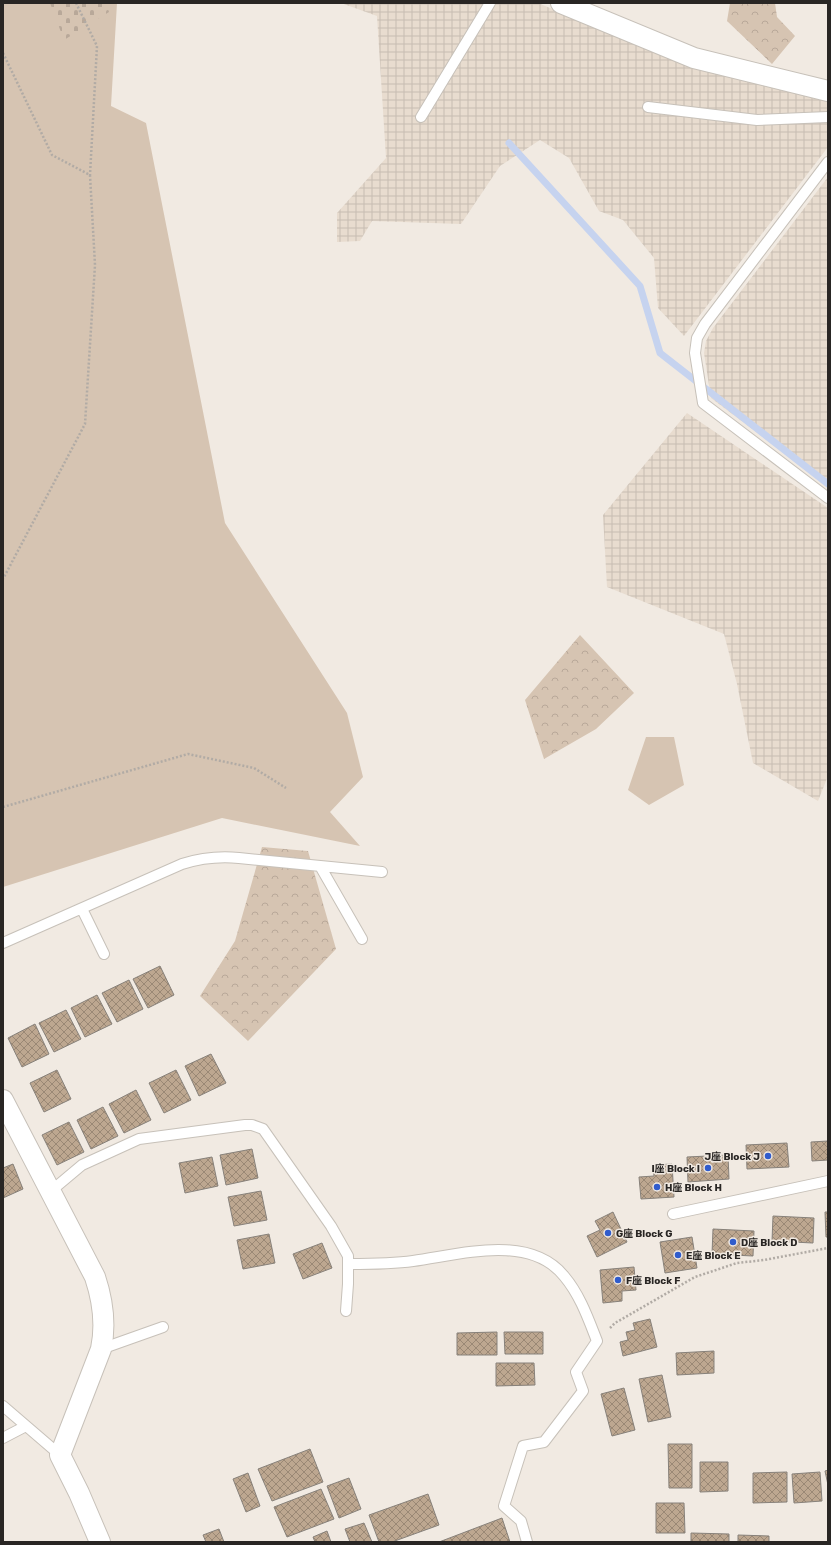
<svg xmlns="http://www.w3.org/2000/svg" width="831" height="1545" viewBox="0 0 831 1545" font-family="Rubik,'Noto Sans TC',sans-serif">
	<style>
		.industrial { fill: url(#industrial-grid) }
		.grass { fill: #d6c4b2 }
		.forest { fill: url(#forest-crowns) }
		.cemetery { fill: url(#cemetery-stones) }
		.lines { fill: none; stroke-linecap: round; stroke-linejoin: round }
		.stream { stroke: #c6d3ef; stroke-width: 7 }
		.building { fill: url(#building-cross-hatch); stroke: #87817a }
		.lane-casing { stroke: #c7c1b9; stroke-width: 12 }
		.street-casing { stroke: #c7c1b9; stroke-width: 22 }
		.path { stroke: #b1aba5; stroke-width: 2.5; stroke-dasharray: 2 2; stroke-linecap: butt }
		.lane { stroke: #fff; stroke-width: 10 }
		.street { stroke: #fff; stroke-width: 20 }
		.poi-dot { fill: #305ccc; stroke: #f1eae2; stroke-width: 1.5 }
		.labels { text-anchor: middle; stroke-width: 3; stroke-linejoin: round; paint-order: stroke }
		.poi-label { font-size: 10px; font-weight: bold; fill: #292624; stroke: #f1eae2; text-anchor: start }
	</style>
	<defs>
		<pattern id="industrial-grid" width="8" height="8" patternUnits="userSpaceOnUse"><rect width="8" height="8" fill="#e8dccf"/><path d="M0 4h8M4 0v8" fill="none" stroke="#c7bdb2"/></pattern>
		<pattern id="forest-crowns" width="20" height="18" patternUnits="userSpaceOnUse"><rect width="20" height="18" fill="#d6c4b2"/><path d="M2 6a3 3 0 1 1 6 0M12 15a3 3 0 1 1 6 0" fill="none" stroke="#b8a899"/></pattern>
		<pattern id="cemetery-stones" width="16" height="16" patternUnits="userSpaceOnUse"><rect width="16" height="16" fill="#d6c4b2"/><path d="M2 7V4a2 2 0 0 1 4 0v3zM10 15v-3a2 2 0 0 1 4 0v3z" fill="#b8a899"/></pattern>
		<pattern id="building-cross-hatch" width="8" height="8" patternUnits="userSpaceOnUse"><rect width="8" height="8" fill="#bda790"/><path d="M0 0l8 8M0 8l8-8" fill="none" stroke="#9a8875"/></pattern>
	</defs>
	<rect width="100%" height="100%" fill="#f1eae2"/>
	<path class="industrial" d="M341,3H538L691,67L828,99V147L684,336L658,308L654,258L623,220L599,211L569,158L540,140L500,166L461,224L372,221L360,241L337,242V213L386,158L377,16Z
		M828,177V486L711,398L704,353L706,341L713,328Z
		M687,413L828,508V776L818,801L753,763L737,684L724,634L607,587L603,515Z"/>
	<path class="grass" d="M3,3H117L111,106L146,123L225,523L347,713L363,777L330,812L360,846L222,818L3,887Z
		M646,737H674L684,785L649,805L628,790Z"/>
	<path class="forest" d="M730,3H775L777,17L795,36L772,64L727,21Z
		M580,635L634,693L596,729L544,759L525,700Z
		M262,847L308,851L336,949L248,1041L200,996L235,941Z"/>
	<path class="cemetery" d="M50,3H106L109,12L64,40Z"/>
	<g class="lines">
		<path class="stream" d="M509,143L640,286L660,353L828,484"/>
	</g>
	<path class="building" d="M160,966L174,995L148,1008L133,979Z
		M129,980L143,1009L117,1022L102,993Z
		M97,995L112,1024L85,1037L71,1008Z
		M66,1010L81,1039L54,1052L39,1023Z
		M35,1024L49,1054L22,1067L8,1038Z
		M211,1054L226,1083L199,1096L185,1066Z
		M57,1070L71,1099L44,1112L30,1083Z
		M176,1070L191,1100L164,1113L149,1083Z
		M136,1090L151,1120L124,1133L109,1104Z
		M103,1107L118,1136L91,1149L77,1120Z
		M69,1122L84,1152L57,1165L42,1135Z
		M828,1141V1160L812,1161L811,1142Z
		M787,1143L789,1167L747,1169L746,1145Z
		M252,1149L258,1178L226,1185L220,1155Z
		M728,1155L729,1179L688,1182L687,1157Z
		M212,1157L218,1186L185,1193L179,1163Z
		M13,1164L23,1189L3,1198V1168Z
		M672,1164L674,1197L641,1199L639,1177L654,1176L653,1165Z
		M261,1191L267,1220L234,1226L228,1197Z
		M613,1212L627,1242L597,1257L587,1236L600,1230L595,1221Z
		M825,1212H828V1237H826Z
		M773,1216L814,1218L813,1243L772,1241Z
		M713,1229L754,1231L753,1256L712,1254Z
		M269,1234L275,1263L243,1269L237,1240Z
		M692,1237L697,1268L665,1273L660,1242Z
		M322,1243L332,1268L303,1279L293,1254Z
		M634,1267L636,1290L622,1291V1301L603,1303L600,1270Z
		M650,1319L657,1347L623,1356L620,1342L628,1340L626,1332L635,1330L633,1323Z
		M497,1332V1355H457V1333Z
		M504,1332H543V1354H505Z
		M714,1351V1373L677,1375L676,1353Z
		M496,1363H534L535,1385L496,1386Z
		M662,1375L671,1417L648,1422L639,1379Z
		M624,1388L635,1430L612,1436L601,1394Z
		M668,1444H692V1488H669Z
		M310,1449L323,1482L272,1501L258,1469Z
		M700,1462H728V1491L700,1492Z
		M828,1470V1485L825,1471Z
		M787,1472V1502L753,1503V1473Z
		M820,1472L822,1501L794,1503L792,1474Z
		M248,1473L260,1506L246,1512L233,1479Z
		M349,1478L361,1509L339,1518L327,1486Z
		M321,1489L334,1519L287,1537L274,1507Z
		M428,1494L439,1525L392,1542H379L369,1515Z
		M656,1503H684L685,1533H656Z
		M502,1518L510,1542H439Z
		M364,1523L372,1542H350L345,1529Z
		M219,1529L224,1542H206L203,1535Z
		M327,1531L331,1542H315L313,1537Z
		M691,1533L729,1534V1542H691Z
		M738,1535L769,1536V1542H738Z"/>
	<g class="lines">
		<defs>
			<path id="lane" d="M648,107L757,120L828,117
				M421,117L490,3
				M828,162L705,324L697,338L695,353L703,403L828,498
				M320,866L362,939
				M82,909L104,954
				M3,943L182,864C201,858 219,856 239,858L382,872
				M51,1191L82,1165L139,1139L245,1125H252L263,1129L331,1226L348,1256V1284L346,1311
				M673,1214L828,1181
				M349,1264C371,1264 392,1264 413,1261C459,1255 529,1233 564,1276C580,1295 588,1318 597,1341L576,1372L583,1391L544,1442L523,1446L504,1506L521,1521L527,1542
				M101,1349L163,1327
				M3,1406L60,1455
				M3,1438L26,1426"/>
			<path id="street" d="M561,3L694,58L828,91
				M3,1100L95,1277C103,1301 106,1325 101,1349L60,1455L79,1493L100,1542"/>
		</defs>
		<use href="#lane" class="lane-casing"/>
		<use href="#street" class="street-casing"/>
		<path class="path" d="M76,3L97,46L90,175
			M3,53L52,155L90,175L95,265L85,424L3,579
			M3,807L188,754L254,768L286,788
			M610,1328L615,1323L695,1277L737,1263L764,1260L828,1248"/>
		<use href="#lane" class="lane"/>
		<use href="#street" class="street"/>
	</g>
	<g class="poi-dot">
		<circle cx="768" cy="1156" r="4"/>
		<circle cx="708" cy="1168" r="4"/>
		<circle cx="657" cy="1187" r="4"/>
		<circle cx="608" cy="1233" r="4"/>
		<circle cx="733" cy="1242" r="4"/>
		<circle cx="678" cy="1255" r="4"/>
		<circle cx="618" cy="1280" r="4"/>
	</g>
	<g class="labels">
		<g class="poi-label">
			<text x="760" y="1160" text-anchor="end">J座 Block J</text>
			<text x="700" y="1172" text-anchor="end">I座 Block I</text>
			<text x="665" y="1191">H座 Block H</text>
			<text x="616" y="1237">G座 Block G</text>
			<text x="741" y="1246">D座 Block D</text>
			<text x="686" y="1259">E座 Block E</text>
			<text x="626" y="1284">F座 Block F</text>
		</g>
	</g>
	<rect width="831" height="1545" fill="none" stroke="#292624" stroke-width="8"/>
</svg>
